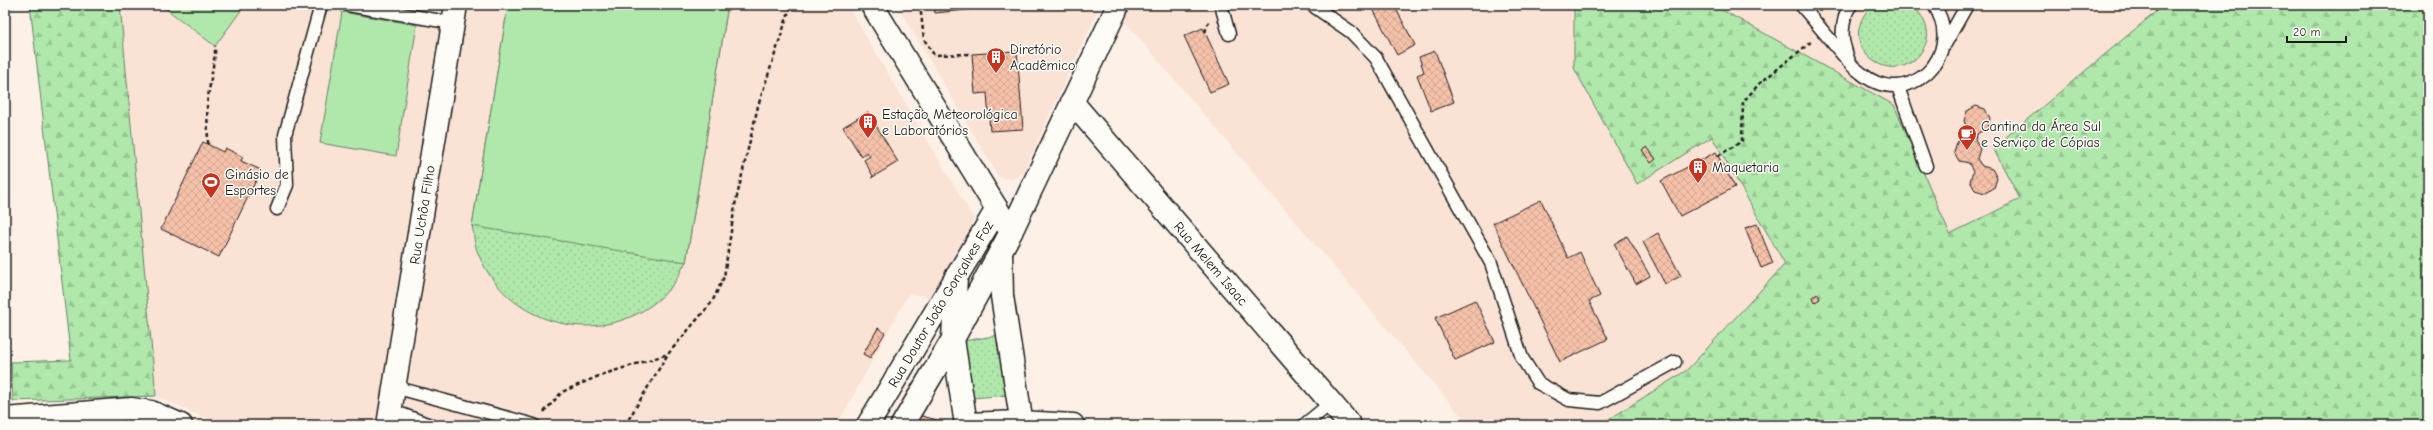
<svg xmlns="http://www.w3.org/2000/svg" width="2433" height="430" viewBox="0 0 2433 430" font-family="'Comic Neue',sans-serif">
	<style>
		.built { fill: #fae2d4 }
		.grass { fill: url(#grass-dots); stroke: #668264 }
		.forest { fill: url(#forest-firs); stroke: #668264 }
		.garden { fill: #b0e8ac; stroke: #668264 }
		.building { fill: url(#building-cross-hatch); stroke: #1c1c1c }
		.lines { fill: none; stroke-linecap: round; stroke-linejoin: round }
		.lane-casing { stroke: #1c1c1c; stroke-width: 15 }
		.street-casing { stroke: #1c1c1c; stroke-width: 25 }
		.secondary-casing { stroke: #1c1c1c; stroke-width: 25 }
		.path { stroke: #1c1c1c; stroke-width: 2.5; stroke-dasharray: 4 3; stroke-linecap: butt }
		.lane { stroke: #fdfcf7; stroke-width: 12 }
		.street { stroke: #fdfcf7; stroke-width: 22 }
		.secondary { stroke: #fdfcf7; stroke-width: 22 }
		.labels { text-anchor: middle; stroke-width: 3; stroke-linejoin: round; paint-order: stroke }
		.poi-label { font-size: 14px; fill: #1c1c1c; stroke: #fdfcf7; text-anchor: start }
		.street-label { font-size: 14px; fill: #1c1c1c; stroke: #fdfcf7 }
	</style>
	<defs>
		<pattern id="grass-dots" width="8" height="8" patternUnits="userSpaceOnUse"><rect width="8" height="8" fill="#b0e8ac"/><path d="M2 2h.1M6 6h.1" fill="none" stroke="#97c693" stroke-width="1.8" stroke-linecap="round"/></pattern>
		<pattern id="forest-firs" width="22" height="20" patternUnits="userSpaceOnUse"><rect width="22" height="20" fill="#b0e8ac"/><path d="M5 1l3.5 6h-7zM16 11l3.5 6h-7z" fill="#97c693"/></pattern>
		<pattern id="building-cross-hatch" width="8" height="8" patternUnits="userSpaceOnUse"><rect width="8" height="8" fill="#f6c1a9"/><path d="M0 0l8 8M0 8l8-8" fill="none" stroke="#d2a591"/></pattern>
	</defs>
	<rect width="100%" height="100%" fill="#fcf0e7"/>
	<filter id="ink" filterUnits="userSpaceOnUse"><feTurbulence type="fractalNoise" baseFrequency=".025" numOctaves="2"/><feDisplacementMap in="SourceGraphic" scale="8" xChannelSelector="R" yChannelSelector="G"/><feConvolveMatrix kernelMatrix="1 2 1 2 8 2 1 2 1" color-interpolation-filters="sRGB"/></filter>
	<g filter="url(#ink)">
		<path class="built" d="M120,5H847L974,219L933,298L909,293L837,425H222L156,396Z
			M897,5H1100L1023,173L1012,179L999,177Z
			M1111,5H2428V425H1469Z"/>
		<path class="grass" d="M508,5H728L686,262C681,269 678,279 672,286C616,352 510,333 478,253C474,245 474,234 472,226Z
			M1872,5H1913C1922,15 1931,29 1926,43C1904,97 1828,51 1872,5Z
			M1000,335L1009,395L972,398L964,341Z"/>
		<path class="forest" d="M30,5H120L156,396L13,401L11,362L71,360Z
			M1574,5H1713L1894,105L1950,234L2020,199L1993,148L2164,5H2428V425H1600L1687,370L1785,264L1712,137L1637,184L1574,68Z"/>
		<path class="garden" d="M161,5H245L215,46Z
			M508,5H728L686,262L472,226Z
			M342,12L417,25L396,156L320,143Z"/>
		<path class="building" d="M934,5H1018L935,13Z
			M1386,5H1394L1415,45L1397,55L1374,11Z
			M2150,5H2163L2156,12Z
			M1203,28L1229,84L1210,92L1184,36Z
			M1017,51L1023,129L990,131L987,93L975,94L972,54Z
			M1435,51L1454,102L1431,111L1417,75L1424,72L1419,57Z
			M1976,106L1985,109L1990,118L1988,128L1978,133L1975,140L1980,149L1977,159L1982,166L1992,169L1997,178L1994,188L1985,193L1975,190L1970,181L1973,172L1969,163L1959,161L1954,152L1957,142L1966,137L1968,130L1964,121L1967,111Z
			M868,112L898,162L871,178L873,176L864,160L870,156L867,152L861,156L843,127Z
			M203,142L223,152L225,148L243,157L241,161L261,170L219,257L161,229Z
			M1647,147L1656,159L1651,163L1642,150Z
			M1716,152L1735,187L1680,216L1661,181Z
			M1541,200L1568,258L1580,252L1600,296L1589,301L1608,339L1560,362L1493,223Z
			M1757,224L1773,263L1761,268L1745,228Z
			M1658,233L1681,276L1665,284L1643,242Z
			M1627,236L1650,276L1636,284L1614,244Z
			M1818,294L1820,299L1815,302L1812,297Z
			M1475,300L1495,342L1455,360L1435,318Z
			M878,328L885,333L870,358L863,354Z
			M922,416L952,424V425H918Z"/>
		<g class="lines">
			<defs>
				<path id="lane" d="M348,5L453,23
					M1221,5L1229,34
					M1312,5L1351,32L1376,58L1491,263L1522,358L1538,383L1569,400L1600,403L1675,362
					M1801,5L1848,61
					M1851,5C1843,14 1841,35 1844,45C1846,51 1847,58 1850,63C1852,67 1858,70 1861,73C1907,112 1967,56 1934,5
					M1945,44L1967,5
					M1898,87L1926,166
					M277,209L287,185L285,135L321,5
					M394,387L534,425
					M391,410L430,425
					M1304,425L1331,403"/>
				<g id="street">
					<path id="s1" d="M1072,102L1350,425"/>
					<path d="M1011,232L1116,10"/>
					<path d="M1001,253L1002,296L1022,425"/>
					<path d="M956,277L953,339L966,425"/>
					<path d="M5,419L131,409L151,412L181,425"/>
					<path d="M966,424L1021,422L1073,425"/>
					<path id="s2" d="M388,425L456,5"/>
				</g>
				<g id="secondary">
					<path d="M872,5L1011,232L953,339L902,425"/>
					<path id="s3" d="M868,425L997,209"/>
				</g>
			</defs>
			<use href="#lane" class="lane-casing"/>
			<use href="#street" class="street-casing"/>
			<use href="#secondary" class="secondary-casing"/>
			<path class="path" d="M920,5L924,39L934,55L972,54
				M1205,32L1209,21
				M208,144L207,103L215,54V46
				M1718,156L1742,141L1743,102L1759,84L1812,41
				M544,412L562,392L601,375L668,354L712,302L724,277L735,205L758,106L791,5
				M625,425L668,354"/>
			<use href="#lane" class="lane"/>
			<use href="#street" class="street"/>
			<use href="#secondary" class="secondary"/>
		</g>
	</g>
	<defs>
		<symbol id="building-pin" viewBox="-11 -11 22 30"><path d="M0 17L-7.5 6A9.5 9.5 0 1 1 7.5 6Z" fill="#c8321e" stroke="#fdfcf7"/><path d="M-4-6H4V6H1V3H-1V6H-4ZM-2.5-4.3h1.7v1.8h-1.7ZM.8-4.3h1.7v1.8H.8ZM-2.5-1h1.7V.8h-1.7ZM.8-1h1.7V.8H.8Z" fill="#fff"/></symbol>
		<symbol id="cafe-pin" viewBox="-11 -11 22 30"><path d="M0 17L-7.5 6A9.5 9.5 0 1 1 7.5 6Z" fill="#c8321e" stroke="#fdfcf7"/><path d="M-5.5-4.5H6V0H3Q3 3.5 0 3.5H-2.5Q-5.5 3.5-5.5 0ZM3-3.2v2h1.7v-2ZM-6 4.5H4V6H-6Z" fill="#fff"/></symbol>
		<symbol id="stadium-pin" viewBox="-11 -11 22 30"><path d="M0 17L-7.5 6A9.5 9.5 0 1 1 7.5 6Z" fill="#c8321e" stroke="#fdfcf7"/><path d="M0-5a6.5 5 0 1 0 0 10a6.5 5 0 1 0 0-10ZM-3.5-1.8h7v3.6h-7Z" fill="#fff"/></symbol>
	</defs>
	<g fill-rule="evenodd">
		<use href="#building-pin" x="985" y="46" width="22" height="30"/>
		<use href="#building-pin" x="857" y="111" width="22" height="30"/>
		<use href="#cafe-pin" x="1956" y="123" width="22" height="30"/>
		<use href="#building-pin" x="1687" y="156" width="22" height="30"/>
		<use href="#stadium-pin" x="200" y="171" width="22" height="30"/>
	</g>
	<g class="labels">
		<g class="poi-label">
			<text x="1010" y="54">Diretório<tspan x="1010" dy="16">Acadêmico</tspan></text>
			<text x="882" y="119">Estação Meteorológica<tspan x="882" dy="16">e Laboratórios</tspan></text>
			<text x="1981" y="131">Cantina da Área Sul<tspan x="1981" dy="16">e Serviço de Cópias</tspan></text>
			<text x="1712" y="172">Maquetaria</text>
			<text x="225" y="179">Ginásio de<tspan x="225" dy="16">Esportes</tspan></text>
		</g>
		<g class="street-label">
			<text dy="5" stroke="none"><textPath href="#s2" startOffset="213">Rua Uchôa Filho</textPath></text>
			<text dy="5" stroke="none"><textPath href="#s1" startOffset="213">Rua Melem Isaac</textPath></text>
			<text dy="5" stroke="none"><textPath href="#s3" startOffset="141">Rua Doutor João Gonçalves Foz</textPath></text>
		</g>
	</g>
	<rect width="2433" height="430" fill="none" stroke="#fdfcf7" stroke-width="20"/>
	<rect x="10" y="10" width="2413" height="410" fill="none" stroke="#1c1c1c" stroke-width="1.5" filter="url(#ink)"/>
	<path d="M2287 36v6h59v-6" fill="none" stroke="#1c1c1c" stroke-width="2"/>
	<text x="2293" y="36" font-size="12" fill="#1c1c1c" stroke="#fdfcf7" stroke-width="3" paint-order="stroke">20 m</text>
</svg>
